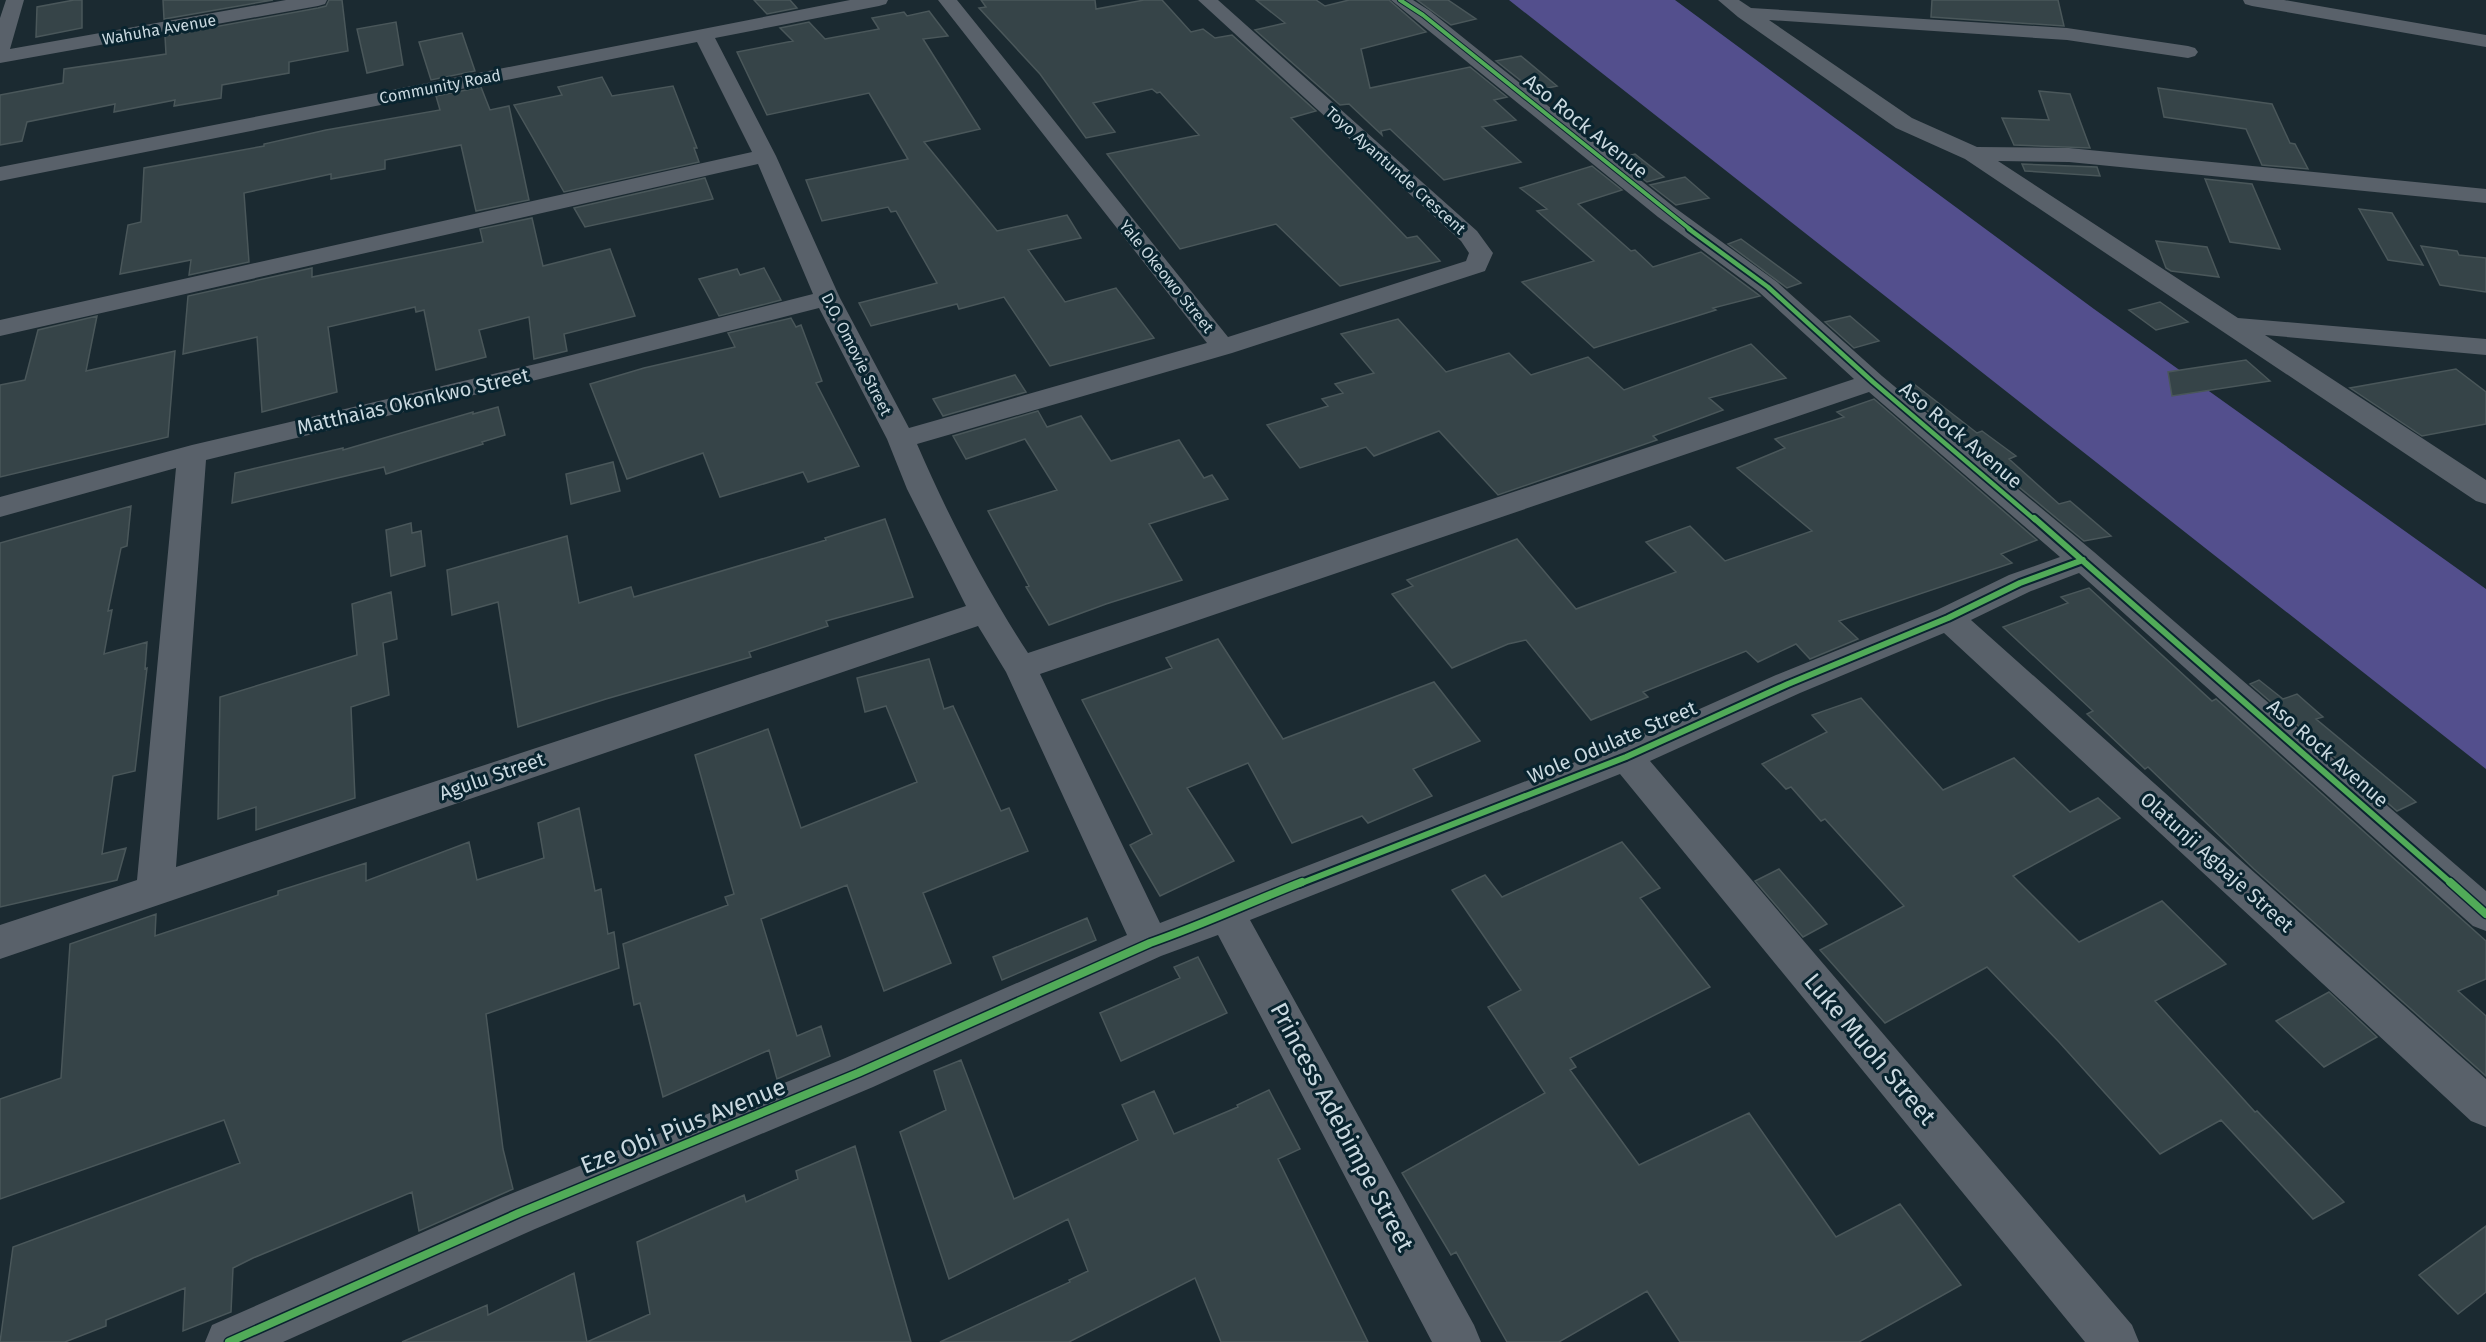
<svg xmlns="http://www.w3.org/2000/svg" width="2486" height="1342" viewBox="0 0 2486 1342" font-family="'Fira Sans',sans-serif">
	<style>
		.water { fill: #534f8d }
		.building { fill: #364448; stroke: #4a575a; stroke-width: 1.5 }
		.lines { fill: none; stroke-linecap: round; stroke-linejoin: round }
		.street { fill: #59616a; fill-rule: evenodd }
		.cycleway-far3-casing { stroke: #09242f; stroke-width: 6 }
		.cycleway-far2-casing { stroke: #09242f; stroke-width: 8 }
		.cycleway-far1-casing { stroke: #09242f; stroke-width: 10 }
		.cycleway-casing { stroke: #09242f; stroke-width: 11 }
		.cycleway-far3 { stroke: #51ab58; stroke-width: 4 }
		.cycleway-far2 { stroke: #51ab58; stroke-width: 4.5 }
		.cycleway-far1 { stroke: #51ab58; stroke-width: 6 }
		.cycleway { stroke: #51ab58; stroke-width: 8 }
		.labels { text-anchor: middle; stroke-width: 6; stroke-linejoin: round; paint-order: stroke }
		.far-street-label { font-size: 16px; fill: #cad9e0; stroke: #09242f }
		.street-label { font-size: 20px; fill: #cad9e0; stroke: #09242f }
		.near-street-label { font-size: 24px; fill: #cad9e0; stroke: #09242f }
	</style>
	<rect width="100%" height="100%" fill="#1b2a31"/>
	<path class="water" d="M1509,0H1675L2094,309L2486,589V769Z"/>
	<path class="building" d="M74,0H82V28L36,37L37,7Z
		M163,0H273L164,19Z
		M329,0H342L348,51L289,62V73L222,85L221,98L174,106L175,100L114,112L115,104L27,122L22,141L0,145V95L63,83L64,69L166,54L165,36L318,8L326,6Z
		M754,0H790L797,8L767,14Z
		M981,0H1095L1096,9L1144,0H1162L1191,32L1203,29L1215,38L1232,35L1316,111L1291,118L1407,238L1417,236L1440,261L1340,286L1276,224L1180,249L1107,154L1199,135L1160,92L1157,93L1152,89L1093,103L1115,132L1086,138L1040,74L979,8L986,7Z
		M1256,0H1316L1325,6L1349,0H1389L1426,32L1361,49L1370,88L1470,67L1507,97L1494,100L1516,120L1482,127L1521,162L1444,180L1390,129L1381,131L1382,135L1349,104L1340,105L1255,30L1285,23Z
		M1417,0H1448L1476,19L1451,25Z
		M1932,0H2058L2064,26L1931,17Z
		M929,11L948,36L923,39L980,129L924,142L997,231L1067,215L1081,238L1028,250L1065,302L1116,288L1154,338L1050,366L1004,297L959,309L957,304L871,326L859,303L937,283L896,211L891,212L888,207L822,221L806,180L908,159L869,93L767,115L737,52L793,41L780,28L809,22L825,39L879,29L872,18L904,12L907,16Z
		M396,22L403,65L367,73L357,29Z
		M462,33L475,71L431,80L419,42Z
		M1521,56L1557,86L1534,91L1496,61Z
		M602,77L612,96L673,86L697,148H694L699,162L564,192L514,105L562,95L558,87Z
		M481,87L490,110L509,106L529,200L476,211L461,145L385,160V169L331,179V174L244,193L249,262L189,275L191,260L120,274L128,225L141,222L144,168L264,146V144L326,130L440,110L436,96Z
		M2158,88L2272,104L2290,143L2295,144L2308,169L2262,165L2246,129L2164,117Z
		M2039,91L2070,94L2090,148L2014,145L2002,118L2049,120Z
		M1635,154L1664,177L1647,182L1617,159Z
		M2022,164L2097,167L2100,176L2025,171Z
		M1592,166L1622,190L1578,204L1631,251L1635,250L1653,267L1701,252L1760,296L1713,308L1716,310L1594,348L1522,282L1594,261L1537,211L1547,209L1520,188Z
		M1685,177L1709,198L1676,205L1650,185Z
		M705,178L713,199L585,227L574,208Z
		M2205,179L2252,184L2280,249L2230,242Z
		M2359,209L2392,213L2423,265L2388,260Z
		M532,218L543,266L610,249L635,316L564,334L567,351L534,359L529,317L479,330L486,357L436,370L424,310L416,312L415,307L328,327L337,392L262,412L257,337L183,354L188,296L312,268V277L483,242L480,229Z
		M1741,239L1801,283L1787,288L1728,244Z
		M2156,241L2207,247L2219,277L2171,271L2166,268Z
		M2421,246L2457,251L2459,255L2486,258V292L2440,285Z
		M764,268L781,300L719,316L699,279L737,269L740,275Z
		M2160,302L2188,322L2156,330L2129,310Z
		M97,316L86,371L175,351L168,437L0,477V385L25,380L38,330Z
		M1850,316L1879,341L1854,348L1825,322Z
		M791,318L796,327L801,325L822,381L816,383L859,466L808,482L803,472L720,497L703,453L627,479L590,384L644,368L735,347L728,333Z
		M1398,319L1446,372L1509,353L1531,375L1588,357L1624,390L1751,344L1786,378L1709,398L1723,410L1653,436L1657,440L1498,495L1439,431L1374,456L1366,447L1300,468L1267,425L1328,406L1322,399L1343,393L1335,384L1374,373L1341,334Z
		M2246,360L2270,381L2172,396L2168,372Z
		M2456,369L2486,392V424L2422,436L2350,388Z
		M1015,375L1026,392L943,416L933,399Z
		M1914,384L1977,433L1982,431L2016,456L2009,459L2059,504L2070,501L2111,536L2084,541L1901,389Z
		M1874,399L2037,540L2001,554L2012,563L1839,621L1858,639L1810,659L1796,644L1758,662L1746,651L1643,692L1648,697L1591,720L1526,640L1508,644L1452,668L1392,594L1413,586L1407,580L1517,539L1576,609L1676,572L1646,542L1690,526L1725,561L1812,531L1737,468L1785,448L1775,439L1844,417L1837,412Z
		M498,407L505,435L482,442L483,444L386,474L384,467L232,503L235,473L343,448V450L473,412V414Z
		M1038,411L1047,427L1081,416L1111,461L1179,440L1204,478L1212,475L1228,499L1149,524L1182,580L1106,604L1049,625L1026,587L1029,586L988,511L1057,490L1025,439L966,459L953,436Z
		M613,462L620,491L571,504L566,474Z
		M131,506L127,546L121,548L108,611L112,610L104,654L147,642L145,669L147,668L135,771L113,776L102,854L126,848L117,880L0,907V543Z
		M885,519L913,597L826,621L828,626L749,652L751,657L606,699L518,727L498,602L452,615L447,570L567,536L579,603L631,587L634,597L826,540L825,538Z
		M411,523L412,533L421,531L425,566L391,576L386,530Z
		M2089,588L2212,701L2216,699L2486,941V979L2458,991L2486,1016V1076L2254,869L2148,767L2145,769L2087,714L2093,711L2003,627L2068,603L2061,597Z
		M391,592L397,639L383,643L389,695L351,707L355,798L256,830V807L218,819L220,697L357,655L352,604Z
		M1218,639L1283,739L1434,682L1480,741L1413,769L1432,796L1368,823L1362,816L1292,843L1248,763L1187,788L1234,861L1160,896L1130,845L1152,834L1082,700L1172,668L1166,658Z
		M929,659L944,709L953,706L1001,811L1009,808L1028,851L923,893L951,963L884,991L847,885L761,919L797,1036L821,1026L830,1056L777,1079L769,1050L663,1097L640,1003L634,1005L623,944L728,905L725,897L734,894L695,755L768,729L801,828L917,782L886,706L865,712L857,678Z
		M2259,680L2283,699L2297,694L2323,717L2316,719L2416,802L2397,811L2250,684Z
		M1861,698L1943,790L2014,758L2070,812L2098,798L2120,818L2013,876L2079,942L2162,901L2226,964L2155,1001L2255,1112L2257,1111L2344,1202L2313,1219L2221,1120L2160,1154L2059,1042L1987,967L1885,1023L1820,950L1904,906L1825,819L1821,821L1791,787L1786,789L1762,764L1827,732L1812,715Z
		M579,808L595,891L601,889L608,934L614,932L619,968L486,1014L503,1149L513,1189L419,1231L412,1192L253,1258L233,1268L231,1312L183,1331L185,1288L106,1320V1326L65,1342H0L13,1247L240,1163L224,1120L0,1199V1099L61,1078L70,944L156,914L155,936L278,895V891L366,863V881L469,842L477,880L544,858L538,823Z
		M1622,842L1660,888L1640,898L1710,987L1570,1058L1576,1067L1570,1070L1639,1165L1749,1113L1836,1237L1900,1204L1961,1285L1859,1342H1680L1647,1291L1559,1342H1507L1456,1252L1451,1255L1402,1173L1545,1093L1488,1007L1521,990L1452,890L1485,875L1502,897Z
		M1779,869L1827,924L1803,937L1755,881Z
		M1087,918L1096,940L1002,980L993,957Z
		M1198,957L1227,1013L1121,1061L1100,1013L1180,978L1174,967Z
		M2329,992L2377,1037L2324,1067L2276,1021Z
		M961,1060L1014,1199L1138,1140L1122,1105L1154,1091L1174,1134L1238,1107L1237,1105L1269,1090L1300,1149L1278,1159L1368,1342H1221L1195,1278L1069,1342H940L1070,1282L1069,1280L1088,1271L1068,1219L949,1279L900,1132L946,1110L934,1071Z
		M855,1146L911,1342H402L487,1305L488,1315L574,1273L587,1342L650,1314L637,1242L744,1195L746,1202L798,1179L796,1171Z
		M2486,1226V1292L2458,1314L2419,1275Z"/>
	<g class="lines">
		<path class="street" d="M6,0H24L10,49L286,0H327L325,4L318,6L0,63V18Z
			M850,0H888L886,4L879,6L715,38L776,156L840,298L909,428L1207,343L938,0H957L1228,337L1466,261L1469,253L1461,241L1198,0H1218L1477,231L1493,253L1485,271L1232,353L917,444C948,516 985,587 1028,653L1854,379L1759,292L1658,217L1391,0H1413L1430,11L1674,207L1777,282L1882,376L2094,552L2486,891V931L2473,926L2079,573L2031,591L1971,620L2486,1079V1127L2471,1121L1944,633L1800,693L1650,761L2132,1325L2139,1342H2085L1620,774L1250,920L1474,1325L1481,1342H1432L1218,935L1161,956L873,1087L535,1229L283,1342H205L212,1325L503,1197L843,1059L1127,935L1006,672L978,626L0,959V925L137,880L176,468L0,517V497L192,445L540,363L813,294L758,164L0,336V320L752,152L697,42L0,181V167ZM819,308L887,439L907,489L966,606L176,867L206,460L540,379ZM1869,392L2060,557L2009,575L1937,610L1776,675L1614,747L1160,923L1040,674Z
			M1718,0H1739L1751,8L2067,28L2188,46L2195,48L2198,52L2195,56L2188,58L2067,40L1769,20L1912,118L1977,147L2069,148L2486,189V203L2069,162L1998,161L2238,318L2486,339V355L2265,335L2486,480V504L2476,501L1965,159L1896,128L1738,17Z
			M2243,0H2284L2486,35V47L2252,6L2245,4Z"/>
		<defs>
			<path id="cycleway-far3" d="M1400,0L1423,15L1691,230"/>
			<path id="cycleway-far2" d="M1689,229L1768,287L1873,382L2035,520"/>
			<path id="cycleway-far1" d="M2034,518L2452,884
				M1299,884L1626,757L1788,684L1948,618L2020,583L2083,560"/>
			<path id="cycleway" d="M2450,882L2486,914
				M229,1342L519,1213L858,1073L1150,943C1202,925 1251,902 1302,882"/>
		</defs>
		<use href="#cycleway-far3" class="cycleway-far3-casing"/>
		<use href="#cycleway-far2" class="cycleway-far2-casing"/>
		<use href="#cycleway-far1" class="cycleway-far1-casing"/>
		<use href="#cycleway" class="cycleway-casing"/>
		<use href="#cycleway-far3" class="cycleway-far3"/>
		<use href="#cycleway-far2" class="cycleway-far2"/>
		<use href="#cycleway-far1" class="cycleway-far1"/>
		<use href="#cycleway" class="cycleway"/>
	</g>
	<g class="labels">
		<g class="far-street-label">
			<text transform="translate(159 29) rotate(-10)" y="6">Wahuha Avenue</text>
			<text transform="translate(440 86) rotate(-11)" y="6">Community Road</text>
			<text transform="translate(1396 170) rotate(42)" y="6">Toyo Ayantunde Crescent</text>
			<text transform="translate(1167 276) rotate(51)" y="6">Yale Okeowo Street</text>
			<text transform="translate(857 354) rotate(63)" y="6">D.O. Omovie Street</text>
		</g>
		<g class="street-label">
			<text transform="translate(1586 126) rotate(39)" y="7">Aso Rock Avenue</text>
			<text transform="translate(413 401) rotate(-13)" y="7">Matthaias Okonkwo Street</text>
			<text transform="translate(1961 435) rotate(40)" y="7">Aso Rock Avenue</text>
			<text transform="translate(1612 742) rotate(-23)" y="7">Wole Odulate Street</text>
			<text transform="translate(2328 753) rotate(41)" y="7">Aso Rock Avenue</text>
			<text transform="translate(492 776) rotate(-19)" y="7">Agulu Street</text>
			<text transform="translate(2217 862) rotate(42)" y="7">Olatunji Agbaje Street</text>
		</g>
		<g class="near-street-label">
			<text transform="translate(1870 1049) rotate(50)" y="8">Luke Muoh Street</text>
			<text transform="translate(683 1126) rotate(-22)" y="8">Eze Obi Pius Avenue</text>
			<text transform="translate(1342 1127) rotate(62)" y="8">Princess Adebimpe Street</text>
		</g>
	</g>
</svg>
